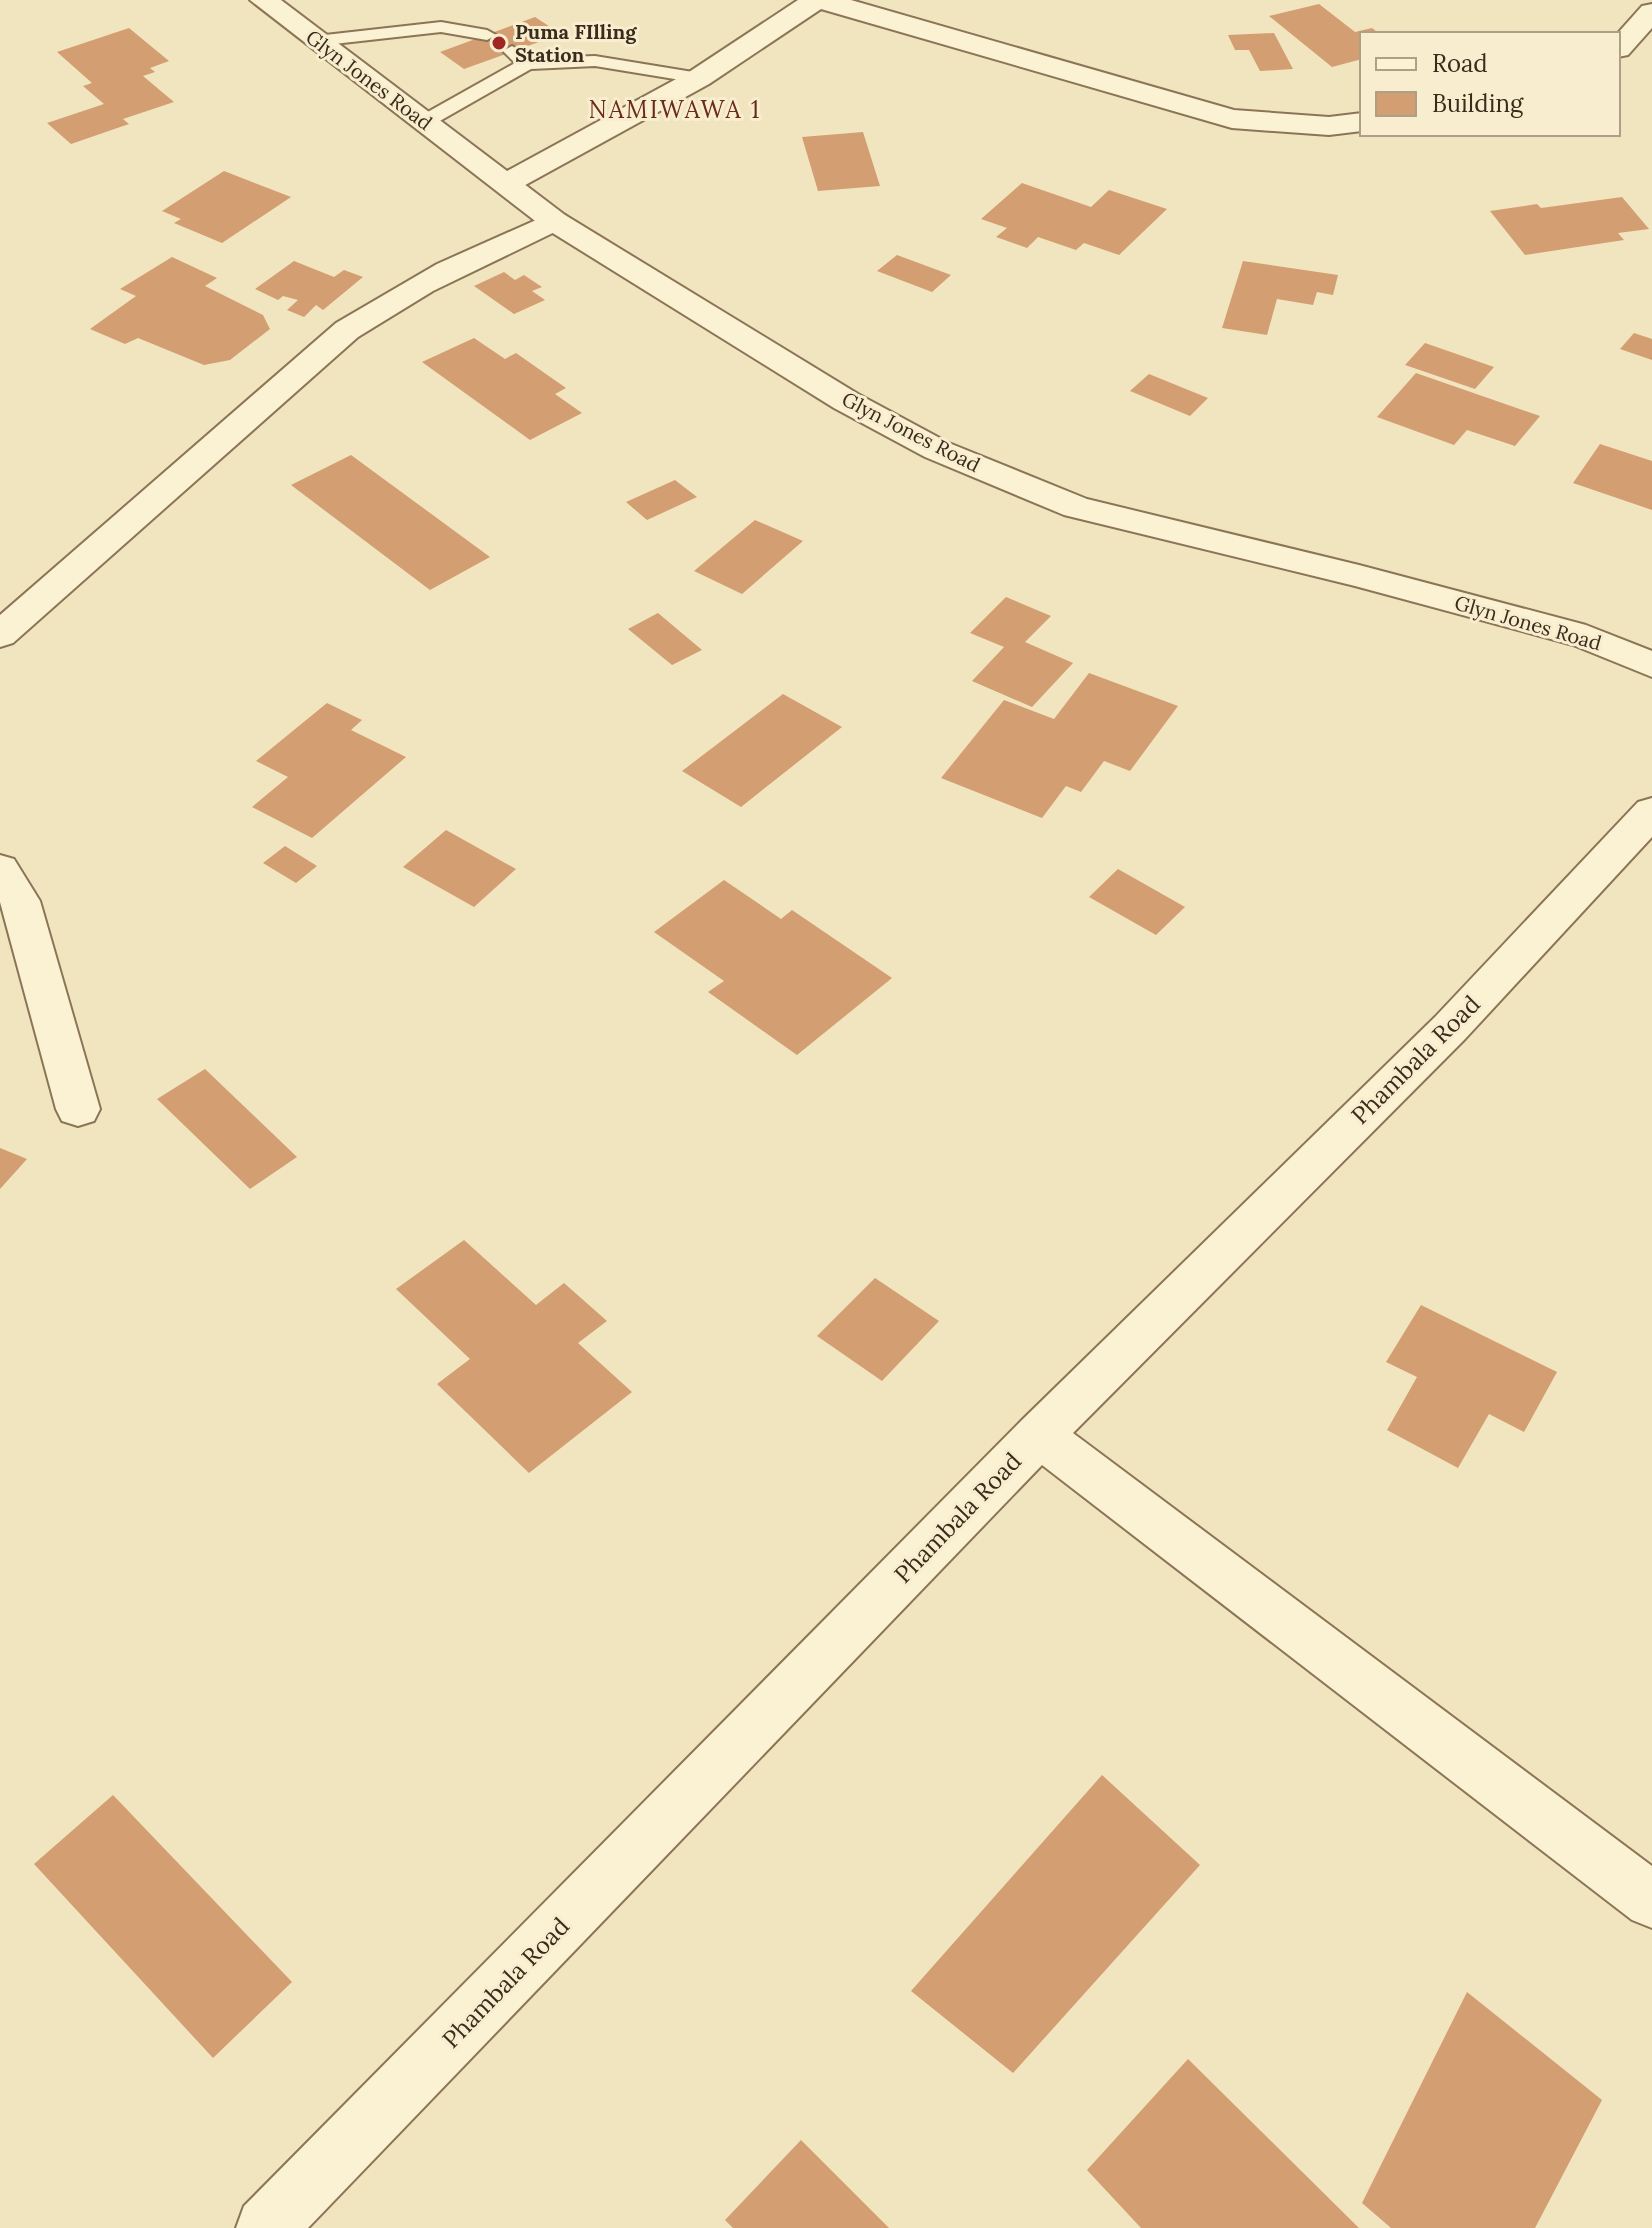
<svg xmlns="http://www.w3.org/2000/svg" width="1652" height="2228" viewBox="0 0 1652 2228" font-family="Lora,serif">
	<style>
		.building { fill: #d39e72 }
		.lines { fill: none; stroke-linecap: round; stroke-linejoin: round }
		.service-casing { stroke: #8b7556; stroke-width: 4 }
		.minor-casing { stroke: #8b7556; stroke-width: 4 }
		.tertiary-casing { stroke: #8b7556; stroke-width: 4 }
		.service { fill: #fbf1d3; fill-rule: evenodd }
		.minor { fill: #fbf1d3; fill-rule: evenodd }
		.tertiary { fill: #fbf1d3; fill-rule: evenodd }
		.poi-dot { fill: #9f2621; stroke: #f8eecf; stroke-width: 3 }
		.labels { text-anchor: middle; stroke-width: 6; stroke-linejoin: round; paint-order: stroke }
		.far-poi-label { font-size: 20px; font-weight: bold; fill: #3a2c1c; stroke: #f8eecf; text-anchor: start }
		.far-street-label { font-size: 20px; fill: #3a2c1c; stroke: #f8eecf }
		.far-quarter-label { font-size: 24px; letter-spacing: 2px; fill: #6a2c18; stroke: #f8eecf }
		.street-label { font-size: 24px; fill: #3a2c1c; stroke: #f8eecf }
	</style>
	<rect width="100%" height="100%" fill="#f1e5bf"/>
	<path class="building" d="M1319,4L1355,32L1372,28L1380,34H1362V59L1332,67L1269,16Z
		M535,17L561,34L464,69L440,52Z
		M129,28L169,61L150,68L155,72L143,76L174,102L123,119L129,124L71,144L47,123L104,104L83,86L92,83L57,52Z
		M1274,33L1293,69L1260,71L1249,50H1235L1228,35Z
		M863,132L880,186L818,191L802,137Z
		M224,171L291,197L222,243L174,223L181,219L162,211Z
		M1022,183L1091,207L1109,190L1167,209L1119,255L1084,243L1076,250L1038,237L1027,248L996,237L1007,228L981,219Z
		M1622,197L1649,229L1618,233L1624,240L1525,255L1490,211L1537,204L1541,208Z
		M897,255L951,275L932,292L877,271Z
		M172,257L217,278L205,286L263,315L270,329L230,360L204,365L138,338L125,344L90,329L136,296L120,289Z
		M294,261L334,277L344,270L363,277L323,310L316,305L304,317L287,310L298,300L283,296L278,300L255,289Z
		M1243,261L1338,275L1333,295L1317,292L1313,305L1277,299L1267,335L1222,328Z
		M504,272L515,280L524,275L542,287L532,291L545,300L514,314L474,286Z
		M1634,333L1652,339V360L1620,349Z
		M474,338L505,359L516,353L566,388L555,394L582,413L530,440L422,362Z
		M1425,343L1494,367L1475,389L1405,365Z
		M1416,373L1540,416L1515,446L1467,430L1454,445L1377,417Z
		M1149,374L1208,398L1190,416L1130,391Z
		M1600,444L1652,461V510L1573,483Z
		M351,455L490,557L430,590L291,485Z
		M675,480L697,497L647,520L626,502Z
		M755,520L803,541L742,594L694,571Z
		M1006,597L1051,616L1025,642L1073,663L1032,707L972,681L1004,647L970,633Z
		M658,613L702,650L672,665L628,629Z
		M1089,673L1178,706L1130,771L1104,761L1081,792L1066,786L1042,818L941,778L1004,700L1054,719Z
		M783,694L842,727L741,807L682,771Z
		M327,703L362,720L351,730L406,757L312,838L252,807L288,777L256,761Z
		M446,830L516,869L474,907L403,867Z
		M285,846L317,866L296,883L263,863Z
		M1118,869L1185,907L1156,935L1089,897Z
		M724,880L781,919L792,910L892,978L797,1055L708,992L724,981L654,932Z
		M205,1069L297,1157L250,1189L157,1099Z
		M0,1148L27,1159L0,1189Z
		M464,1240L536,1305L564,1283L607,1321L578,1343L632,1392L529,1473L437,1384L470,1359L396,1289Z
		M875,1278L939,1321L882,1381L817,1336Z
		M1421,1305L1557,1372L1524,1432L1489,1414L1458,1468L1387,1430L1417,1377L1386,1362Z
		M1102,1775L1200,1865L1013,2073L911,1991Z
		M113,1795L292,1982L213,2058L34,1864Z
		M1467,1992L1602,2100L1535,2228H1391L1362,2203Z
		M1188,2059L1359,2228H1141L1087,2170Z
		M801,2140L889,2228H733L725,2220Z"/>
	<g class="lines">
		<defs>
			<path id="service" d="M441,22L487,30L496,35L487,40L441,32L316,46L307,41L316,36Z
				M512,46L531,58L595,56L699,73L708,78L699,83L595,66L531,69L431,126H417L415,122L417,118L515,63L503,51Z"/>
			<path id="minor" d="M798,0H851L1234,110L1329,117L1362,113V131L1329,135L1232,128L821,9L709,84L518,189L507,192L496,189L492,183L496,177L689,72Z
				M1652,4V28L1628,55L1618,57L1617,34L1642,6Z
				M554,212L565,215L569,221L565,227L433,291L358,337L13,643L0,647V615L336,323L437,264Z
				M1652,798V837L1465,1039L1073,1433L1652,1866V1928L1632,1920L1042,1465L308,2228H236L244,2206L1022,1420L1435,1017L1638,802Z
				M0,855L14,859L40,901L100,1109L94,1121L78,1126L62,1121L56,1109L0,902Z"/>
			<path id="tertiary" d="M250,0H281L565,215L858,394L949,443L1087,499L1359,565L1586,625L1652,651V677L1573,645L1355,586L1064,515L925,457L834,408L543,227Z"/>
		</defs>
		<use href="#service" class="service-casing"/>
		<use href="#minor" class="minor-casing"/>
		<use href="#tertiary" class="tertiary-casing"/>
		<use href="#service" class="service"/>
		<use href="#minor" class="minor"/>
		<use href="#tertiary" class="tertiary"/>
	</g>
	<circle class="poi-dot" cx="499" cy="43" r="8"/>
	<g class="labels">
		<g class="far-poi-label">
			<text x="515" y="39">Puma FIlling<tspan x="515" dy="23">Station</tspan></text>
		</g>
		<g class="far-street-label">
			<text transform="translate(369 80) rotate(37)" y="7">Glyn Jones Road</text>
			<text transform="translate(911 432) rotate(27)" y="7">Glyn Jones Road</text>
			<text transform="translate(1528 623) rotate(16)" y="7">Glyn Jones Road</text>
		</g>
		<g class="far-quarter-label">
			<text x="675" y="118">NAMIWAWA 1</text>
		</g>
		<g class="street-label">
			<text transform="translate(1416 1060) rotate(-45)" y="8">Phambala Road</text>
			<text transform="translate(958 1518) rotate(-46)" y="8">Phambala Road</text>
			<text transform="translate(506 1983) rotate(-46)" y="8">Phambala Road</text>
		</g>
	</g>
	<rect x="1360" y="32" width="260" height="104" fill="#f8eecf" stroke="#aca087" stroke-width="2"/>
	<rect x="1376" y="58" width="40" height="12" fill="#fbf1d3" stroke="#aca087" stroke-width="2"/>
	<text x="1432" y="72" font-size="24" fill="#3a2c1c">Road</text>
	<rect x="1376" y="92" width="40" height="24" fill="#d39e72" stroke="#aca087" stroke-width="2"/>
	<text x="1432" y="112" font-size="24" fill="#3a2c1c">Building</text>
</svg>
